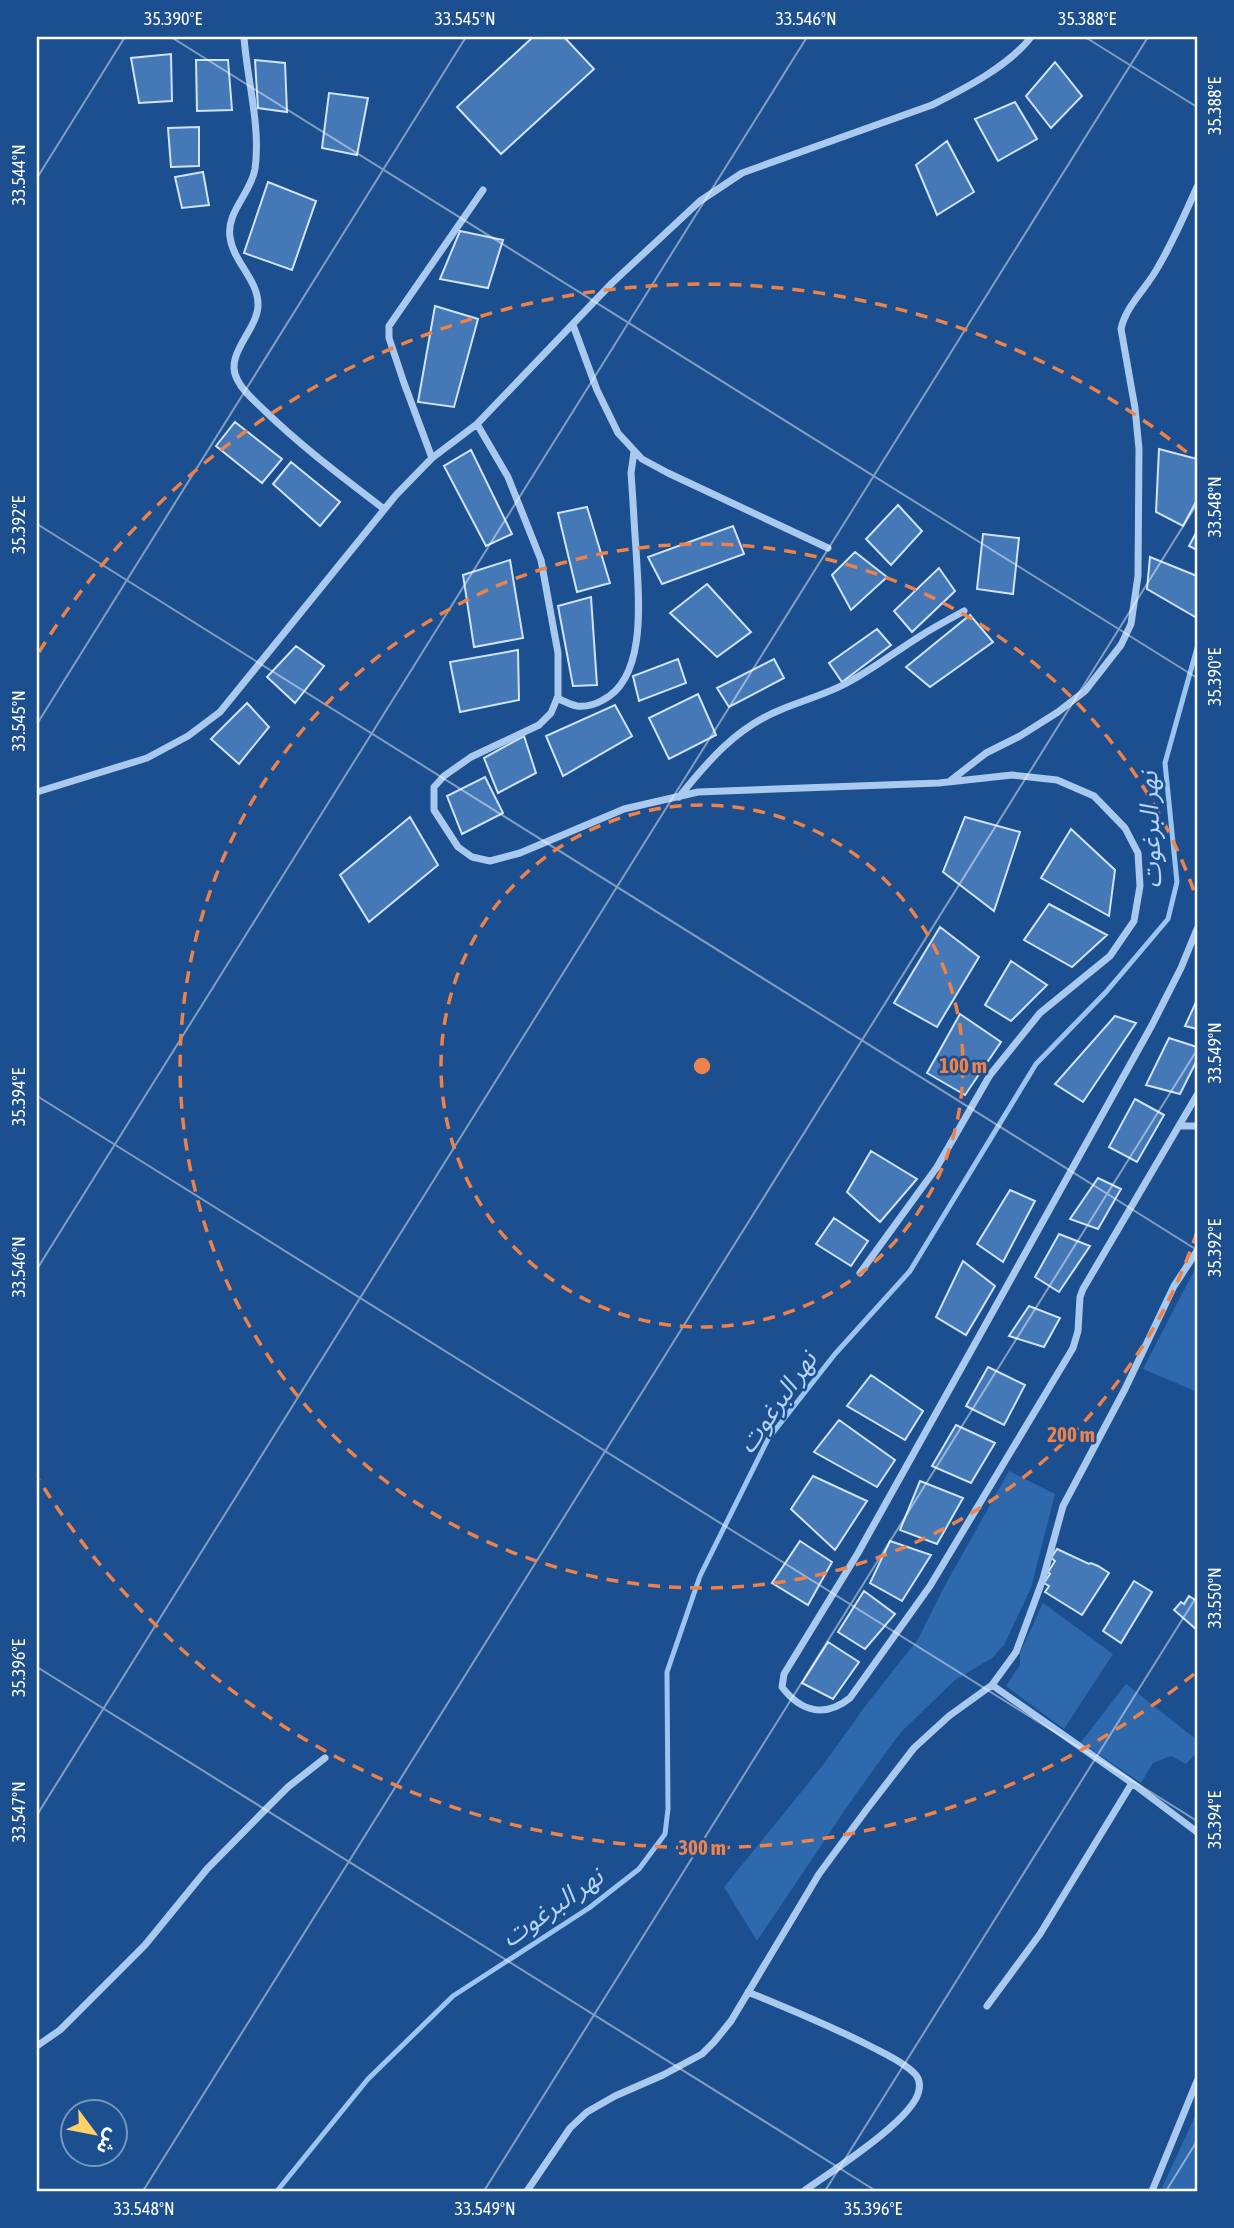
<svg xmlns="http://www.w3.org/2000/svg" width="1234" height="2228" viewBox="0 0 1234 2228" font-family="'Asap Condensed','Noto Sans Arabic',sans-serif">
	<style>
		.green { fill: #2e69ad }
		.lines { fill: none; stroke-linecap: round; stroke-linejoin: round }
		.stream { stroke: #9cc4f0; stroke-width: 5 }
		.building { fill: #4478b7; stroke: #cfe3fa; stroke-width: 2 }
		.street { stroke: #a9c9ee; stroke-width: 7 }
		.ticks { fill: none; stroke: #fff; stroke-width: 2; stroke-opacity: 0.45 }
		.ring { fill: none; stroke: #ee8249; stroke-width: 3.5; stroke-dasharray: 12 9 }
		.labels { text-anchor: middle; stroke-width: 5; stroke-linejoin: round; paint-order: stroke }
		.water-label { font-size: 26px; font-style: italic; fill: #b5d3f5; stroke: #1b4f8f }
		.centre { fill: #ee8249; stroke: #1b4f8f; stroke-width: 3.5 }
		.ring-label { font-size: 21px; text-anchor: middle; font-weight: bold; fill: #ee8249; stroke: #1b4f8f; stroke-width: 5; stroke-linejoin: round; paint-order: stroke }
		.neatline { fill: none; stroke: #fff; stroke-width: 2.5 }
		.ticks-label { font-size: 18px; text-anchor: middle; fill: #fff }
	</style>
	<rect width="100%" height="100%" fill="#1b4f8f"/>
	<path class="green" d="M1197,1265V1392L1143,1369Z
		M1009,1471L1055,1494L1031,1588L1004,1645L992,1658L955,1680L901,1732L853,1798L757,1941L724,1887L823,1765L863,1709L918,1639L943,1589Z
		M1043,1603L1113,1654L1064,1729L1006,1686L1020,1665V1653Z
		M1126,1684L1197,1740V1752L1186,1764L1171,1756L1153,1763L1141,1783L1081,1742Z
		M1197,2112V2191H1160L1161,2190Z"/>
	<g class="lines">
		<path class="stream" d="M277,2191L368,2079L453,1996L589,1908L639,1869L665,1834L668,1809L667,1672L700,1576L768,1439L835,1354L910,1271L1036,1064L1106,992L1168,919L1177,882L1165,763L1197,648"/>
	</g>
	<path class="building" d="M533,37H564L594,69L501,154L457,107Z
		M171,54L172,101L139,103L131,58Z
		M196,60H228L232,110L197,111Z
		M255,60L285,63L287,112L258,108Z
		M1055,62L1082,96L1051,128L1026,96Z
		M329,93L368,98L357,155L322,148Z
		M1015,102L1037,139L998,161L975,119Z
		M199,127V166L171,167L168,128Z
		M947,141L974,192L937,215L916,165Z
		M203,172L209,205L182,208L175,177Z
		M268,182L316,201L292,270L244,253Z
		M460,231L503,240L488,288L440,279Z
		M435,306L478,319L454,407L418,402Z
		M235,422L282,459L262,483L216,446Z
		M1159,449L1197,459V500L1183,526L1156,512Z
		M471,450L512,534L486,546L444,466Z
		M291,462L340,502L320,526L273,484Z
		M898,505L922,531L891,565L866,539Z
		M587,507L610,583L577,592L558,513Z
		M733,526L744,554L662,584L648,557Z
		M1197,531V550L1189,546Z
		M983,534L1019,538L1013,594L977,589Z
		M855,552L887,577L851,610L832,575Z
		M1150,557L1197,576V618L1147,589Z
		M510,560L523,638L474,647L463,575Z
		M939,568L955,591L912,632L894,611Z
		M707,584L751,632L717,657L670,613Z
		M591,597L597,685L573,686L558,606Z
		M970,615L993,642L930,687L906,667Z
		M877,629L891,645L842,682L829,663Z
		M296,646L324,666L295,703L267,677Z
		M518,650L519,700L460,712L450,662Z
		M678,659L686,683L639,701L633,676Z
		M774,659L784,678L729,707L717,688Z
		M698,694L716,735L669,759L649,718Z
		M247,703L269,727L239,764L211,739Z
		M615,705L632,736L563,776L546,736Z
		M524,736L536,773L498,793L484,758Z
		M485,777L503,813L462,834L447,796Z
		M410,817L438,865L369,922L340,875Z
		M965,817L1020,832L994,911L943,872Z
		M1071,829L1115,870L1109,916L1041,878Z
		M1049,904L1107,935L1072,967L1024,940Z
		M940,927L979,957L937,1027L894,1003Z
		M1011,961L1047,985L1011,1021L985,1005Z
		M1197,1000V1029L1185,1026Z
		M960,1014L1001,1042L965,1095L927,1073Z
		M1115,1016L1136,1023L1083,1102L1055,1084Z
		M1169,1038L1197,1047V1060L1180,1094L1146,1085Z
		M1135,1099L1164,1115L1137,1162L1109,1147Z
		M871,1151L917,1179L880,1222L847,1192Z
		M1098,1178L1121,1189L1098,1229L1070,1219Z
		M1010,1190L1035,1201L1003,1262L977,1244Z
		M834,1218L868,1241L851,1266L816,1244Z
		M1059,1234L1090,1246L1059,1292L1035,1277Z
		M963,1261L995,1286L966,1335L936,1317Z
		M1029,1306L1060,1318L1044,1347L1009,1336Z
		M988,1367L1025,1385L1004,1425L966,1406Z
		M871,1375L923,1411L905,1440L847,1406Z
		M839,1420L895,1460L877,1487L814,1452Z
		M956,1425L995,1443L971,1483L932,1466Z
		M813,1476L867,1501L835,1550L791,1509Z
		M920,1481L963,1498L937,1544L900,1530Z
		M800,1541L832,1562L808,1605L772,1583Z
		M890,1541L931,1555L902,1601L870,1583Z
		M1057,1549L1089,1564L1091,1563L1098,1566L1109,1573L1082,1615L1045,1592L1049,1586L1044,1583L1050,1574L1048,1572L1055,1561L1051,1558Z
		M1134,1581L1152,1592L1121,1643L1103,1631Z
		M864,1591L895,1614L865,1649L838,1632Z
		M1189,1596L1197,1601V1630L1174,1610L1181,1602L1184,1604Z
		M828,1642L859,1662L833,1699L802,1683Z"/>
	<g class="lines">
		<path class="street" d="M244,37C247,80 261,126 255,169C251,193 226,212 230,237C233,262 259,280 258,306C257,330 224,355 237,379C243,392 255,401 265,411C302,447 344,478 384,509
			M573,325L597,390L618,433L642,459L668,473L828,548
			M477,424L508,477L541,560L558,653V696L551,713L539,725L471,757L444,776L434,787V810L458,847L472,857L490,861L520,853L624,809L698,792L939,783L1012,775L1057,780L1094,796L1125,828L1138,853L1140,886L1134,921L1110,956L1040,1013L990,1075L937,1167L860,1273
			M432,458L404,383L389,338V326L483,190
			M557,698C563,701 571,705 577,706C586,707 596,704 603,700C649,677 638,591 636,549C634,523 633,498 631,473L634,452
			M950,781L986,753L1020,736L1058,712L1085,691L1121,645L1131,624L1138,576L1139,449L1135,408L1121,329C1126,305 1147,288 1158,267C1173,242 1185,214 1197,187
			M37,792L147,758L188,736L220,712L396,495L432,458L477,424L612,283L700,201L742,173L932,105C964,89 1009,66 1031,37
			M679,797C708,761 736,728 780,710C801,701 824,695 845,684C872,670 896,651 922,635C936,626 950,619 964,611
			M1197,929L1181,968L1152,1025L982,1331L858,1553L784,1674L782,1687C801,1712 825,1718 850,1698L930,1586L1073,1348L1078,1331L1080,1297L1083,1289L1197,1095
			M1179,1126H1197
			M992,1685L1132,1783L1197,1832
			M748,1992C789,2009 831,2026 870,2046C885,2054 905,2063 916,2075C919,2079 920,2085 919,2090C915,2119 829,2173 804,2191
			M987,2006L1040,1934L1132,1783
			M37,2046L60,2030L145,1945L207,1869L266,1809L288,1787L325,1758
			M527,2191L570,2128L587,2112L615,2096L663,2075L702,2054L714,2042L731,2021L819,1874L867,1809L914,1748L949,1716L992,1685L1016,1652L1043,1579L1063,1506L1125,1389L1174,1286L1197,1251
			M1152,2191L1197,2081"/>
	</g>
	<path class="ticks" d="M171,37L1197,678M1085,37L1197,107M37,178L125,37M37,524L1197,1250M37,724L466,37M37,1096L1197,1821M37,1269L807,37M37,1667L876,2191M37,1815L1148,37M143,2191L1197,504M484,2191L1197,1050M825,2191L1197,1596M1166,2191L1197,2141"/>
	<g class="ring">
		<circle cx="702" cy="1066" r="261"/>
		<path d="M1197 1232A522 522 0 1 1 1197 900"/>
		<path d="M1194 1674A782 782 0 0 1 39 1480M39 652A782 782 0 0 1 1194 458"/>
	</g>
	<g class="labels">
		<g class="water-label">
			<text transform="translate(1150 830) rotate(-92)" y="9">نهر البرغوت</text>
			<text transform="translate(777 1402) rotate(-55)" y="9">نهر البرغوت</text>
			<text transform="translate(552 1907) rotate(-35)" y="9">نهر البرغوت</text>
		</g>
	</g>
	<circle cx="702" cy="1066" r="10" class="centre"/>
	<g class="ring-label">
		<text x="963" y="1073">100 m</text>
		<text x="1071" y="1442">200 m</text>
		<text x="702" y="1855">300 m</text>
	</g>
	<rect width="1234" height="2228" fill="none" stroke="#1b4f8f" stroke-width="77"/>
	<g transform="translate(94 2133) rotate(122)"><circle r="33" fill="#1b4f8f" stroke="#7695bc" stroke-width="2"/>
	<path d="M0-5L12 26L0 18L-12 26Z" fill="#ffd166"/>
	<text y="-10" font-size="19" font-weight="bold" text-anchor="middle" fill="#ffffff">ش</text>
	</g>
	<rect x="38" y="38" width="1158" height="2152" class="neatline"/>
	<g class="ticks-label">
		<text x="173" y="25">35.390°E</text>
		<text x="465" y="25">33.545°N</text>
		<text x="806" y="25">33.546°N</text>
		<text x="1087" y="25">35.388°E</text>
		<text transform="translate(1215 106) rotate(-90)" y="6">35.388°E</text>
		<text transform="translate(19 175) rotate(-90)" y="6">33.544°N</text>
		<text transform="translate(1215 507) rotate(-90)" y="6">33.548°N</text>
		<text transform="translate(19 525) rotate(-90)" y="6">35.392°E</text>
		<text transform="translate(1215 677) rotate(-90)" y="6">35.390°E</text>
		<text transform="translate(19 721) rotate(-90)" y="6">33.545°N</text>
		<text transform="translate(1215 1053) rotate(-90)" y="6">33.549°N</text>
		<text transform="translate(19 1097) rotate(-90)" y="6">35.394°E</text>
		<text transform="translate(1215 1248) rotate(-90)" y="6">35.392°E</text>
		<text transform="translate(19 1267) rotate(-90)" y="6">33.546°N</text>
		<text transform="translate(1215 1598) rotate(-90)" y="6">33.550°N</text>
		<text transform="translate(19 1668) rotate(-90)" y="6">35.396°E</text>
		<text transform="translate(19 1812) rotate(-90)" y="6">33.547°N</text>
		<text transform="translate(1215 1820) rotate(-90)" y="6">35.394°E</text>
		<text x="144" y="2215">33.548°N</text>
		<text x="485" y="2215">33.549°N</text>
		<text x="873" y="2215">35.396°E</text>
	</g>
</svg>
